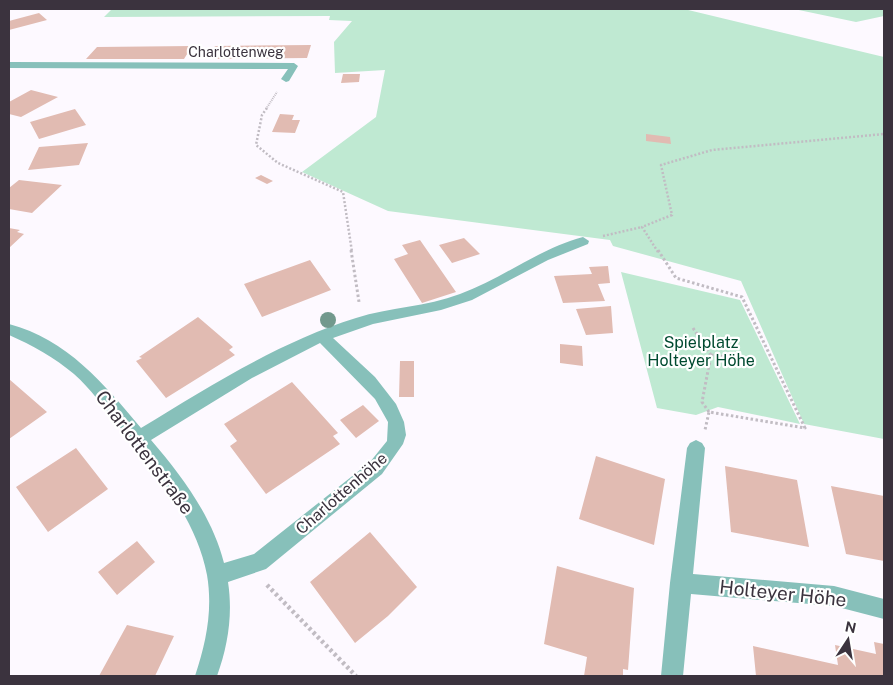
<svg xmlns="http://www.w3.org/2000/svg" width="893" height="685" viewBox="0 0 893 685" font-family="'Public Sans',sans-serif">
	<style>
		.green { fill: #bfe9d2 }
		.building { fill: #e1bbb2 }
		.lines { fill: none; stroke-linecap: round; stroke-linejoin: round }
		.path-far3 { stroke: #c1bcc3; stroke-width: 2; stroke-dasharray: 1 1; stroke-linecap: butt }
		.path-far2 { stroke: #c1bcc3; stroke-width: 2.5; stroke-dasharray: 2 2; stroke-linecap: butt }
		.path-far1 { stroke: #c1bcc3; stroke-width: 3; stroke-dasharray: 2.5 2.5; stroke-linecap: butt }
		.path { stroke: #c1bcc3; stroke-width: 4.5; stroke-dasharray: 3 3; stroke-linecap: butt }
		.minor { fill: #87c0ba; fill-rule: evenodd }
		.tree { fill: #72998d }
		.labels { text-anchor: middle; stroke-width: 4.5; stroke-linejoin: round; paint-order: stroke }
		.far-street-label { font-size: 14px; fill: #3b333e; stroke: #fff }
		.park-label { font-size: 16px; fill: #004a30; stroke: #fff }
		.street-label { font-size: 16px; fill: #3b333e; stroke: #fff }
		.near-street-label { font-size: 19px; fill: #3b333e; stroke: #fff }
	</style>
	<rect width="100%" height="100%" fill="#fdf9ff"/>
	<path class="green" d="M112,9H684L884,57V439L804,424L741,281L613,246L610,240L388,211L302,172L376,117L385,70L335,73L334,42L352,21L329,20L330,16L104,17Z
		M794,9H884V16L856,22Z
		M621,272L740,300L800,424L718,407L696,415L657,408Z"/>
	<path class="building" d="M39,13L47,20L9,30V21Z
		M311,45L307,58L208,59L215,46Z
		M192,46L184,59H86L97,47Z
		M343,74H360L359,82L341,83Z
		M31,90L58,97L21,117L9,114V102Z
		M75,109L86,125L39,139L30,122Z
		M280,114L294,115L292,120H300L295,133L272,132Z
		M646,134L670,137L671,144L646,141Z
		M88,143L79,165L28,170L39,147Z
		M261,175L273,181L267,184L255,178Z
		M19,180L62,185L32,213L9,209V188Z
		M9,228L20,230L17,232L24,234L9,248Z
		M464,238L480,254L452,263L439,245Z
		M420,240L456,292L422,303L394,259L408,254L402,245Z
		M310,260L331,290L262,317L244,284Z
		M608,266L610,283L598,284L605,301L563,303L554,276L592,274L589,267Z
		M611,306L613,333L586,335L576,309Z
		M198,317L233,347L229,350L235,355L166,398L136,361L142,358L139,357Z
		M560,344L582,346L583,366L560,363Z
		M400,361H414V397H399Z
		M9,379L47,412L9,439Z
		M292,382L338,433L333,436L340,444L266,494L230,446L237,441L224,424Z
		M363,405L379,421L356,438L340,420Z
		M76,448L108,489L48,532L16,487Z
		M596,456L665,479L654,545L579,519Z
		M725,466L797,480L809,547L731,532Z
		M831,486L884,496V561L846,554Z
		M370,532L417,587L388,616L355,643L310,582Z
		M137,541L155,562L117,595L98,572Z
		M557,566L634,588L628,670L623,669V676H584L587,657L544,644Z
		M127,625L174,636L155,676H99Z
		M874,642L884,644V676H756L753,646L838,665L835,645L876,654Z"/>
	<g class="lines">
		<path class="path-far3" d="M266,109L277,92"/>
		<path class="path-far2" d="M267,108L262,115L256,145L278,163L343,192L352,252
			M603,236L642,227
			M658,252L642,227L672,215L661,165L712,150L884,134"/>
		<path class="path-far1" d="M351,250L359,302
			M658,250L676,278L742,297L805,428L709,412L705,430
			M693,328L711,355L702,402L709,412
			M711,355L748,360"/>
		<path class="path" d="M267,585L356,676"/>
		<path class="minor" d="M9,62L294,63L298,66L289,81L286,82L281,79L288,69L9,68Z
			M583,237L589,241L588,244L548,260L472,300L441,310L373,324L333,338L375,377L396,404L404,422L406,435L403,444L382,474L266,569L228,582C233,614 228,646 217,676H195C206,643 213,610 207,575C196,517 155,471 119,426C104,408 91,389 74,374C55,358 32,345 9,335V324C67,339 104,384 141,428C210,386 279,342 356,318C390,307 426,307 460,294C502,279 538,249 583,237ZM320,343L375,399L388,422L387,441L370,462L254,554L224,563C212,516 182,476 151,440L252,378Z
			M696,440L702,443L705,448L693,574L834,586L884,599V619L834,606L691,594L683,676H661L670,583L687,448L690,443Z"/>
	</g>
	<circle class="tree" cx="328" cy="320" r="8"/>
	<g class="labels">
		<g class="far-street-label">
			<text x="236" y="57">Charlottenweg</text>
		</g>
		<g class="park-label">
			<text x="701" y="348">Spielplatz<tspan x="701" dy="18">Holteyer Höhe</tspan></text>
		</g>
		<g class="street-label">
			<text transform="translate(341 493) rotate(-41)" y="6">Charlottenhöhe</text>
		</g>
		<g class="near-street-label">
			<text transform="translate(145 452) rotate(53)" y="7">Charlottenstraße</text>
			<text transform="translate(783 593) rotate(6)" y="7">Holteyer Höhe</text>
		</g>
	</g>
	<rect width="893" height="685" fill="none" stroke="#3b333e" stroke-width="20"/>
	<g transform="translate(848 640) rotate(12)" stroke="#ffffff" stroke-width="4" paint-order="stroke">
	<path d="M0-4L9 19L0 12L-9 19Z" fill="#3b333e"/>
	<text y="-8" font-size="14" font-weight="bold" text-anchor="middle" fill="#3b333e">N</text>
	</g>
</svg>
